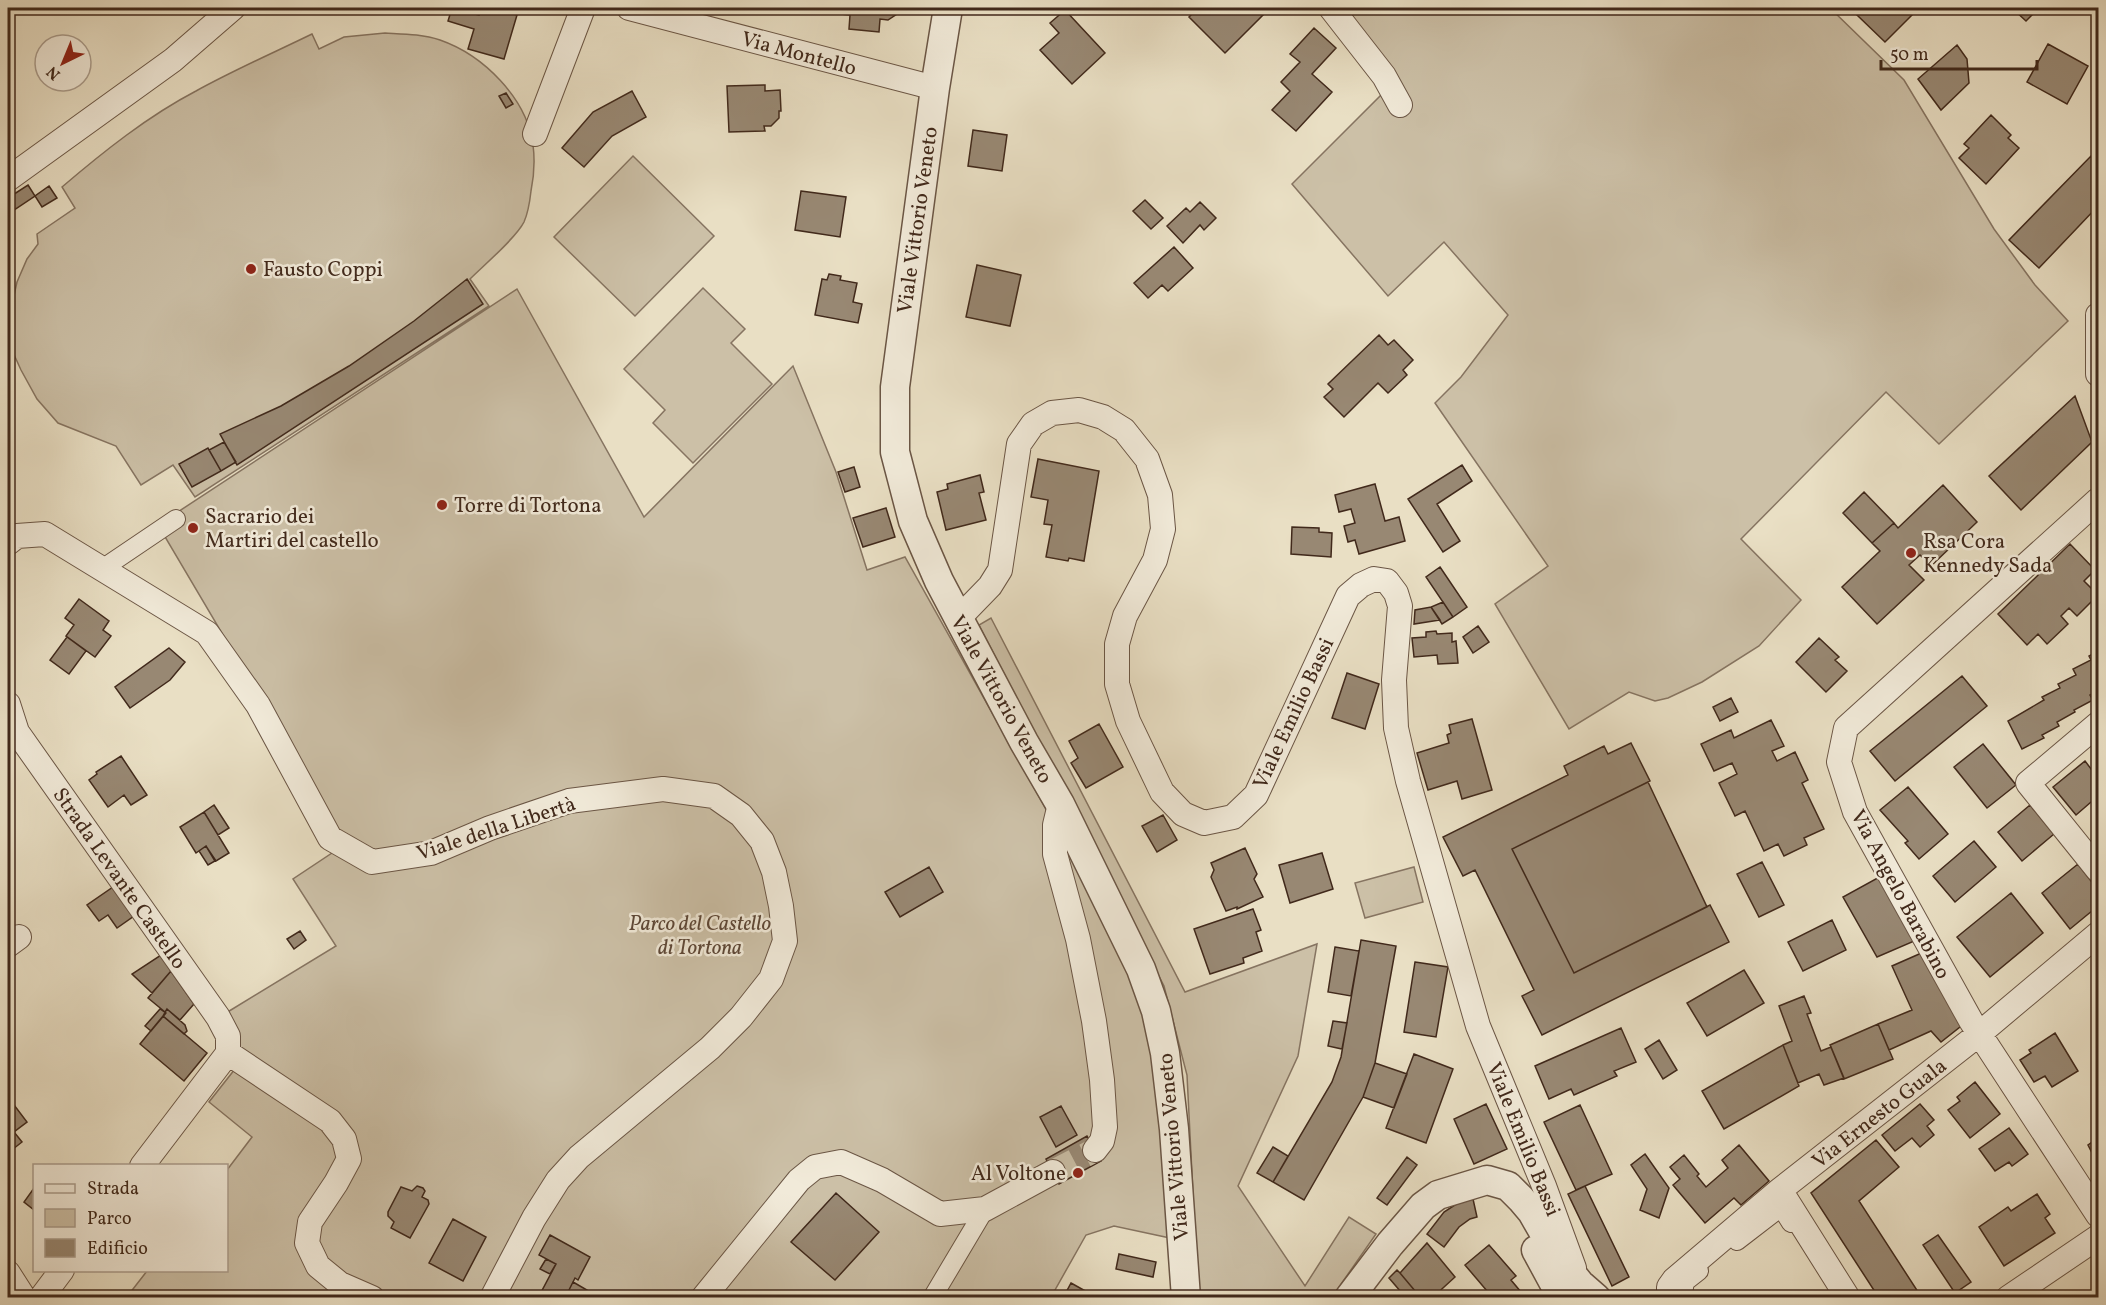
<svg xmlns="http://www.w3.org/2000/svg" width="2106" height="1305" viewBox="0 0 2106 1305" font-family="Vollkorn,serif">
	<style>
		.green { fill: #ccc0a7; stroke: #867461; stroke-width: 1.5 }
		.building { fill: #988873; stroke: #41291b; stroke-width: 1.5 }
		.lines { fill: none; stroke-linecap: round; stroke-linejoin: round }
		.minor-tunnel { stroke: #c7bba2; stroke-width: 24; stroke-dasharray: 24 12; stroke-linecap: butt }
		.pedestrian-casing { stroke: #6b5645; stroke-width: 20 }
		.minor-casing { stroke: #6b5645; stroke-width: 26 }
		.tertiary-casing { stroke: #6b5645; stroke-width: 31 }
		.pedestrian { stroke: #f1ead9; stroke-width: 18 }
		.minor { stroke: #f1ead9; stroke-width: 24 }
		.tertiary { stroke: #f1ead9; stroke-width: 28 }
		.poi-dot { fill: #8f2418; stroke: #f1ead9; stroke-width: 2 }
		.labels { text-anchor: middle; stroke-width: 5; stroke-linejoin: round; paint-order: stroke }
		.street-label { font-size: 21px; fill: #41291b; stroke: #f1ead9 }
		.poi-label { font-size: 21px; fill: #41291b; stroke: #f1ead9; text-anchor: start }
		.park-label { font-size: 21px; font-style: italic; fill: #5d4737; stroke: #f1ead9 }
	</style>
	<rect width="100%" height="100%" fill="#e9dfc4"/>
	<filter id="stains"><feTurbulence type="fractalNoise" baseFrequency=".00333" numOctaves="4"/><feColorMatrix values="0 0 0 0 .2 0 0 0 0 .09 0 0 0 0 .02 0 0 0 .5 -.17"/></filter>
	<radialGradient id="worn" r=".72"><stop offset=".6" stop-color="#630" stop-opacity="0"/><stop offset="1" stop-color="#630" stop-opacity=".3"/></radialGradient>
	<path class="green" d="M1345,8H1830L1904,80L1994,229L2035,285L2068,321L1939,444L1886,392L1741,539L1801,600L1759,646L1702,682L1668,698L1655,701L1629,692L1569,729L1495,604L1548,566L1435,403L1461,377L1508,315L1444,242L1388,296L1292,184L1386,90Z
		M385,33C403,34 422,34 440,40C483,55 527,98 533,145C535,160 534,176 531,191C530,200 528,213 524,222C516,238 484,265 470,279L489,306L195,497L173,465L141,485L116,446L58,423L37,399L21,370L11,348L9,329L12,304L17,282L27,259L38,244L37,234L75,208L62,187C103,152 148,116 196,91C234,70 273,53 312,34L319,49L344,37Z
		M633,156L714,236L635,316L554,237Z
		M703,288L745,329L731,343L772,384L693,463L653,423L665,410L624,369Z
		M517,289L644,517L793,366L836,472L867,570L905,557L1061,836L1136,984L1150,1026L1170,1238L1114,1226L1086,1235L1051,1297L126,1298L147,1271L226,1270L227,1170L252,1137L209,1102L235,1069L226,1013L336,946L293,879L350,841L340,833L158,525Z
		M991,618L1185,992L1317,944L1298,1056L1238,1186L1305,1286L1349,1217L1376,1234L1332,1297H1195L1197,1273L1187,1075L1164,986L979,625Z
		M1414,867L1423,902L1365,918L1355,883Z"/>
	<path class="building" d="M452,8L479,15L481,8H491L517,15L504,59L468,49L474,29L448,21Z
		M842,8H900V12L888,20L880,19L879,32L849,29L850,15L841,14Z
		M1198,8H1261L1266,12L1225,53L1189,17Z
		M1865,8H1919L1885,42L1857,15Z
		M2012,8H2039L2026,21Z
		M1065,10L1105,53L1072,84L1040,50L1059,33L1050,23Z
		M1314,28L1336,48L1312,74L1332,92L1296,131L1272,110L1290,91L1281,82L1300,62L1290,54Z
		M2048,44L2088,66L2067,104L2027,82Z
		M1957,45L1967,59L1969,83L1941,110L1918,79Z
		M765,85V91L780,90L781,111H779V118L771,126H764L765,131L729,132L727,86Z
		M632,91L646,117L612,136L584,167L562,148L593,112Z
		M506,93L513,104L506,108L499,96Z
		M1991,115L2011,135L2008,138L2019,148L1986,184L1959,158L1969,148L1964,144Z
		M973,130L1007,135L1002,171L968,166Z
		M2091,156L2098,163V206L2039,268L2009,240Z
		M28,185L35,196L8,214V198Z
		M49,186L57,198L42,207L35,196Z
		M801,191L846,197L840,237L795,230Z
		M1145,200L1163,218L1151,229L1133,211Z
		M1200,202L1216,218L1204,230L1200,225L1183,243L1167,226L1186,208L1190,212Z
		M1174,247L1193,268L1168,291L1162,285L1148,298L1134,283Z
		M977,265L1021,275L1010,326L966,317Z
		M829,274L841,276L840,280L857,283L853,302L862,304L858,323L815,315L822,279L827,280Z
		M467,279L483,304L237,465L220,434L281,406L349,366L414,321Z
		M1379,335L1388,345L1394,340L1413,360L1403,370L1407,375L1388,393L1378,383L1344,417L1324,397L1333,389L1328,384Z
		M2075,396L2092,442L2021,510L1989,476Z
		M224,442L236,462L221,471L209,450Z
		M208,448L221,471L192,487L179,464Z
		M1038,459L1099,471L1084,561L1069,558L1068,561L1046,557L1052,525L1044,524L1048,500L1031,497Z
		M1462,465L1472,481L1437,504L1460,541L1443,552L1408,499Z
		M854,467L860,487L845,492L838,472Z
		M980,475L984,492L979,493L986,520L946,530L937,492L948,489L947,484Z
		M1375,484L1385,521L1399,517L1405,541L1359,554L1355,540L1348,542L1344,526L1355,523L1351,509L1339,512L1335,495Z
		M1943,485L1977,522L1931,566L1920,555L1909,565L1924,580L1877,624L1842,587L1880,551L1872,543L1894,523L1898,528Z
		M1864,492L1894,523L1872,543L1843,513Z
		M886,508L895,537L863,547L853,518Z
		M1292,527L1319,528V532L1332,533L1331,557L1291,554Z
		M2070,544L2095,570L2084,581L2098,595L2077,616L2069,608L2061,616L2068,624L2047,644L2038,634L2027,645L1998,614Z
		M1440,567L1467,607L1453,617L1426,577Z
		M79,599L109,621L103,630L111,636L95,657L66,636L74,625L65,618Z
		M1443,602L1453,617L1442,624L1431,607Z
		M1431,607L1440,620L1414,624L1415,610Z
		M1478,626L1489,642L1473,653L1463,637Z
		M1436,631L1437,634L1452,633V642L1456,641L1458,663L1438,664L1437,655L1414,657L1412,638L1426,637V632Z
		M67,637L86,651L69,674L50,660Z
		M1819,638L1839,657L1835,660L1847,671L1826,692L1796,662Z
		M169,648L185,662L170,680L130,708L115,687Z
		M2098,651V691L2090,695L2093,700L2074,710L2075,712L2057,722L2059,726L2042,735L2044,738L2022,749L2008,721L2044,700L2042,697L2060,688L2058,684L2076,675L2073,669L2091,660L2089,656Z
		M1347,673L1379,684L1365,729L1332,718Z
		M1962,676L1987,706L1895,781L1870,751Z
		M1731,698L1738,712L1720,721L1713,707Z
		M1472,719L1492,790L1462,799L1457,781L1428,790L1417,753L1449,743L1447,735L1451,733L1449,725Z
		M1771,720L1784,746L1772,751L1777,761L1795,752L1808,780L1802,783L1824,829L1804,838L1807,845L1784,856L1778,844L1764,851L1745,811L1735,816L1719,783L1737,774L1732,763L1714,771L1701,744L1731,730L1734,738Z
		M1099,724L1123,767L1086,788L1071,763L1078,758L1069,741Z
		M1631,743L1650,781L1512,849L1574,973L1710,905L1729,942L1542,1035L1522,996L1534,990L1475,870L1463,876L1443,837L1568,775L1564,766L1604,746L1608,754Z
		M1983,744L2016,785L1987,808L1954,767Z
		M121,756L147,795L131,805L124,795L108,807L89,780L97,774L96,772Z
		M2085,761L2098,778V796L2076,815L2053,787Z
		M1648,782L1707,907L1574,973L1512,849Z
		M1908,787L1948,834L1919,859L1905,843L1908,841L1880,810Z
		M214,805L229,828L218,835L204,812Z
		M2030,805L2054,834L2022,861L1998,832Z
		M204,812L229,853L216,861L206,846L196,853L180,827Z
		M1163,815L1177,840L1157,852L1142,826Z
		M1974,841L1996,867L1955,902L1933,876Z
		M206,846L215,861L208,865L199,851Z
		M1245,848L1257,874L1254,879L1263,897L1237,909V907L1226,911L1211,877L1214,870L1211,863Z
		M1322,853L1333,889L1290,903L1279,865Z
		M1762,862L1784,905L1759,917L1737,874Z
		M2078,864L2098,890V906L2070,929L2042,893Z
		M929,867L943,892L900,917L885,892Z
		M1883,875L1919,939L1877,957L1843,897Z
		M113,887L134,916L117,928L108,915L99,921L87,905Z
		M2011,893L2043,933L1990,977L1957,937Z
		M1253,909L1261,930L1256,932L1262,951L1243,958L1244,963L1210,974L1194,929Z
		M1832,920L1846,950L1803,971L1788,942Z
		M300,931L306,940L294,949L287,939Z
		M1361,940L1396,946L1375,1063L1363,1097L1304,1200L1273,1182L1332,1082L1341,1057Z
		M1335,947L1359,951L1351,996L1328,992Z
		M1926,951L1965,1023L1941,1042L1931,1031L1889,1050L1878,1024L1912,1010L1892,966Z
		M161,955L171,971L152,993L132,974Z
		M1415,962L1448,967L1436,1037L1404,1032Z
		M1744,970L1764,1003L1707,1036L1687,1003Z
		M171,971L194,1004L180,1020L167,1009L165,1012L148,998Z
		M1804,996L1811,1013L1807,1014L1821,1051L1831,1047L1844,1078L1824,1085L1819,1074L1798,1083L1783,1045L1792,1041L1779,1006Z
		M160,1009L166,1013L151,1031L145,1026Z
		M167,1009L185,1025L187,1031L184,1034L163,1016Z
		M163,1016L207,1053L184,1081L140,1044Z
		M1333,1021L1347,1023L1342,1049L1328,1046Z
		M1878,1024L1893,1059L1844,1079L1830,1045Z
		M1621,1028L1636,1062L1614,1071L1617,1076L1574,1095L1571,1089L1549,1099L1535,1066Z
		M2055,1033L2078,1071L2052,1087L2045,1076L2034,1082L2020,1060L2031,1053L2029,1050Z
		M1659,1040L1677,1070L1663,1079L1645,1049Z
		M1783,1045L1799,1086L1724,1129L1702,1091Z
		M1414,1054L1453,1069L1426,1143L1386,1128Z
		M1375,1063L1407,1074L1394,1108L1363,1097Z
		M1975,1082L2000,1114L1970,1138L1948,1110L1960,1101L1957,1097Z
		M8,1097L27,1122L14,1132L22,1142L8,1153Z
		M1486,1104L1507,1149L1474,1164L1454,1119Z
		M1920,1104L1934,1120L1927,1126L1934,1135L1920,1147L1912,1138L1895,1151L1882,1135Z
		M1580,1105L1612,1174L1576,1190L1544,1122Z
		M1061,1106L1077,1135L1056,1147L1040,1117Z
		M2009,1128L2028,1154L2012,1166L2009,1162L1995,1171L1979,1149Z
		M1087,1136L1101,1161L1059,1184L1046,1159Z
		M2098,1138V1165L2088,1145Z
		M1876,1140L1899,1167L1859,1201L1922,1298H1879L1811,1193Z
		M1739,1145L1769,1181L1741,1205L1734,1198L1705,1223L1673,1185L1680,1179L1670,1167L1684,1155L1699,1174L1697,1176L1706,1187L1728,1168L1722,1160Z
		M1273,1147L1288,1156L1273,1182L1257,1173Z
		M1645,1154L1669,1188L1659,1218L1640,1210L1647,1189L1631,1165Z
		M1407,1157L1417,1165L1387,1205L1377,1198Z
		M417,1186L423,1188L425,1191L422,1197L428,1200L429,1204L410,1238L391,1228L394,1222L388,1216V1212L401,1187L412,1191Z
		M1585,1186L1629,1277L1612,1286L1568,1194Z
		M34,1188V1210L24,1202Z
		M836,1193L879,1232L835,1280L791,1242Z
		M2037,1194L2050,1214L2045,1218L2055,1233L2004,1266L1979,1227L2008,1207L2011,1211Z
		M1473,1199L1477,1217L1470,1219L1459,1227L1444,1247L1427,1234L1444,1212L1461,1201Z
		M453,1219L486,1237L463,1281L429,1263Z
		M550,1235L590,1257L578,1280L575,1278L565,1298H538L556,1264L539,1255Z
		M1938,1235L1971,1282L1955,1293L1923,1245Z
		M1427,1243L1455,1277L1432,1298H1421L1400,1273Z
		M1489,1245L1516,1276L1511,1280L1521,1292L1515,1298H1493L1465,1265Z
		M1119,1254L1156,1262L1153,1277L1116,1269Z
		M546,1259L556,1264L550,1274L540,1269Z
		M1397,1270L1400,1273L1421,1298H1394L1401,1292L1389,1278Z
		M573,1282L587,1290L584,1296L580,1294L578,1298H565Z
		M1071,1283L1098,1298H1063Z"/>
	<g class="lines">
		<path class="minor-tunnel" d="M1053,1172L1095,1150"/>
		<defs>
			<path id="pedestrian" d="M102,569L176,519
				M1737,1241L1781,1207L1791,1223
				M932,1298L985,1209
				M1682,1298L1685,1282L1699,1271"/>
			<path id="minor" d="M629,8L935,88
				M1331,8L1384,76L1400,105
				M535,134L583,8
				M8,179L173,60L233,8
				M2098,315V374
				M2098,500L1846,728L1839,762L1855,812L1971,1021L2098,1215
				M8,543L17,536L45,534L207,633L258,705L330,838L372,862L431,853L490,828L569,801L663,789L714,796L741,815L762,841L774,872L781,906L785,941L771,979L741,1017L710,1048L579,1157L558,1180L534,1218L492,1298
				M958,619L990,586L1000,570L1019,444L1033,424L1052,413L1079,410L1103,417L1124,430L1147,459L1160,495L1163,529L1155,560L1125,616L1117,644V684L1128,721L1162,792L1183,814L1204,823L1233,817L1256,795L1348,596L1361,585L1374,579L1387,581L1396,593L1400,606L1394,680L1396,728L1408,781L1478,1026L1544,1186L1574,1268
				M8,704L17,732L218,1017L228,1036V1053
				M2098,724L2028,783L2098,870
				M1060,804L1055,825V854L1078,939L1094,1021L1102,1080L1105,1127L1102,1141L1095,1150
				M8,945L19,937
				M228,1053L330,1121L344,1139L349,1159L336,1183L310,1222L307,1243L318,1266L340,1284L372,1298
				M142,1166L228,1053
				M1780,1190L1848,1298
				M8,1273L24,1298
				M41,1298L62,1270
				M703,1298L799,1180L815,1167L841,1162L882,1180L940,1214L985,1209L1053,1172
				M1669,1298V1287L1674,1280L1780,1190L1979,1034L2098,934
				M2008,1298L2098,1237"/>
			<path id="tertiary" d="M948,8L935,88L895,387V452L913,521L939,581L1024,742L1060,804L1141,969L1156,1011L1165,1053L1174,1129L1186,1298
				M1536,1250L1562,1298
				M1349,1298L1390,1244L1423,1206L1438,1195L1487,1180L1508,1186L1521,1199L1532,1212L1555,1252L1568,1269L1580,1284L1596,1298"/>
		</defs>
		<use href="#pedestrian" class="pedestrian-casing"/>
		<use href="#minor" class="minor-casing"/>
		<use href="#tertiary" class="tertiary-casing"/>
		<use href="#pedestrian" class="pedestrian"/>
		<use href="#minor" class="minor"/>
		<use href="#tertiary" class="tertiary"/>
	</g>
	<g class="poi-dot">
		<circle cx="251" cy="269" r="6"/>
		<circle cx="442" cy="505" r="6"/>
		<circle cx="193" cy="528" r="6"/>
		<circle cx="1911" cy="553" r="6"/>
		<circle cx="1078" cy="1173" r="6"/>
	</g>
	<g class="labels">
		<g class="street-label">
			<text transform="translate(799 53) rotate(15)" y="7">Via Montello</text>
			<text transform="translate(917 220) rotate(-82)" y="7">Viale Vittorio Veneto</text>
			<text transform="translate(1002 699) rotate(61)" y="7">Viale Vittorio Veneto</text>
			<text transform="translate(1293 713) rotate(-65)" y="7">Viale Emilio Bassi</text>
			<text transform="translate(496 828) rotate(-18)" y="7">Viale della Libertà</text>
			<text transform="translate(120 878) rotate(55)" y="7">Strada Levante Castello</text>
			<text transform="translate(1901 894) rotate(62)" y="7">Via Angelo Barabino</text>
			<text transform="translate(1879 1113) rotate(-38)" y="7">Via Ernesto Guala</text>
			<text transform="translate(1524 1139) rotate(68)" y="7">Viale Emilio Bassi</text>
			<text transform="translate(1173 1147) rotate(-95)" y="7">Viale Vittorio Veneto</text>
		</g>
		<g class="poi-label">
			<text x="263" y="276">Fausto Coppi</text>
			<text x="454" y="512">Torre di Tortona</text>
			<text x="205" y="523">Sacrario dei<tspan x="205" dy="24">Martiri del castello</tspan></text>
			<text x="1923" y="548">Rsa Cora<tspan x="1923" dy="24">Kennedy Sada</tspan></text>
			<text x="1066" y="1180" text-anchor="end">Al Voltone</text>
		</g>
		<g class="park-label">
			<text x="700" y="930">Parco del Castello<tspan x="700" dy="24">di Tortona</tspan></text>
		</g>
	</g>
	<rect width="2106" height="1305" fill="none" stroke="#e9dfc4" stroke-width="30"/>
	<rect x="9" y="9" width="2088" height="1287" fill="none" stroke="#41291b" stroke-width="3"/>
	<rect x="15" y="15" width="2076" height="1275" fill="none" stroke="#41291b" stroke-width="1.5"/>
	<rect x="33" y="1164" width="195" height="108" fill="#f1ead9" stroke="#ab9d8d" stroke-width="1.5"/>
	<rect x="45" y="1184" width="30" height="9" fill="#f1ead9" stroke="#ab9d8d" stroke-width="1.5"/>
	<text x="87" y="1194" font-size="18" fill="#41291b">Strada</text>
	<rect x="45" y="1209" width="30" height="18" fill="#ccc0a7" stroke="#ab9d8d" stroke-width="1.5"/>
	<text x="87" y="1224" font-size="18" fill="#41291b">Parco</text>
	<rect x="45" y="1239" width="30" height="18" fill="#988873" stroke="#ab9d8d" stroke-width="1.5"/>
	<text x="87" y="1254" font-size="18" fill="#41291b">Edificio</text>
	<g transform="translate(63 63) rotate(223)"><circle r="28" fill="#f1ead9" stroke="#ab9d8d" stroke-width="1.5"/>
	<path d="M0-4.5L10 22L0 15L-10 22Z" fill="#8f2418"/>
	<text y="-9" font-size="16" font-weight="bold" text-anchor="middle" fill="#41291b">N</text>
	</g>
	<path d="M1881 60v9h156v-9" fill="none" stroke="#41291b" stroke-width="3"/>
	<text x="1890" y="60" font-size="18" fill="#41291b" stroke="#f1ead9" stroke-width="4.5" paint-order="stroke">50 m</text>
	<rect width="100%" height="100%" filter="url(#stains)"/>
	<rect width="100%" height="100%" fill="url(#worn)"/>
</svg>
